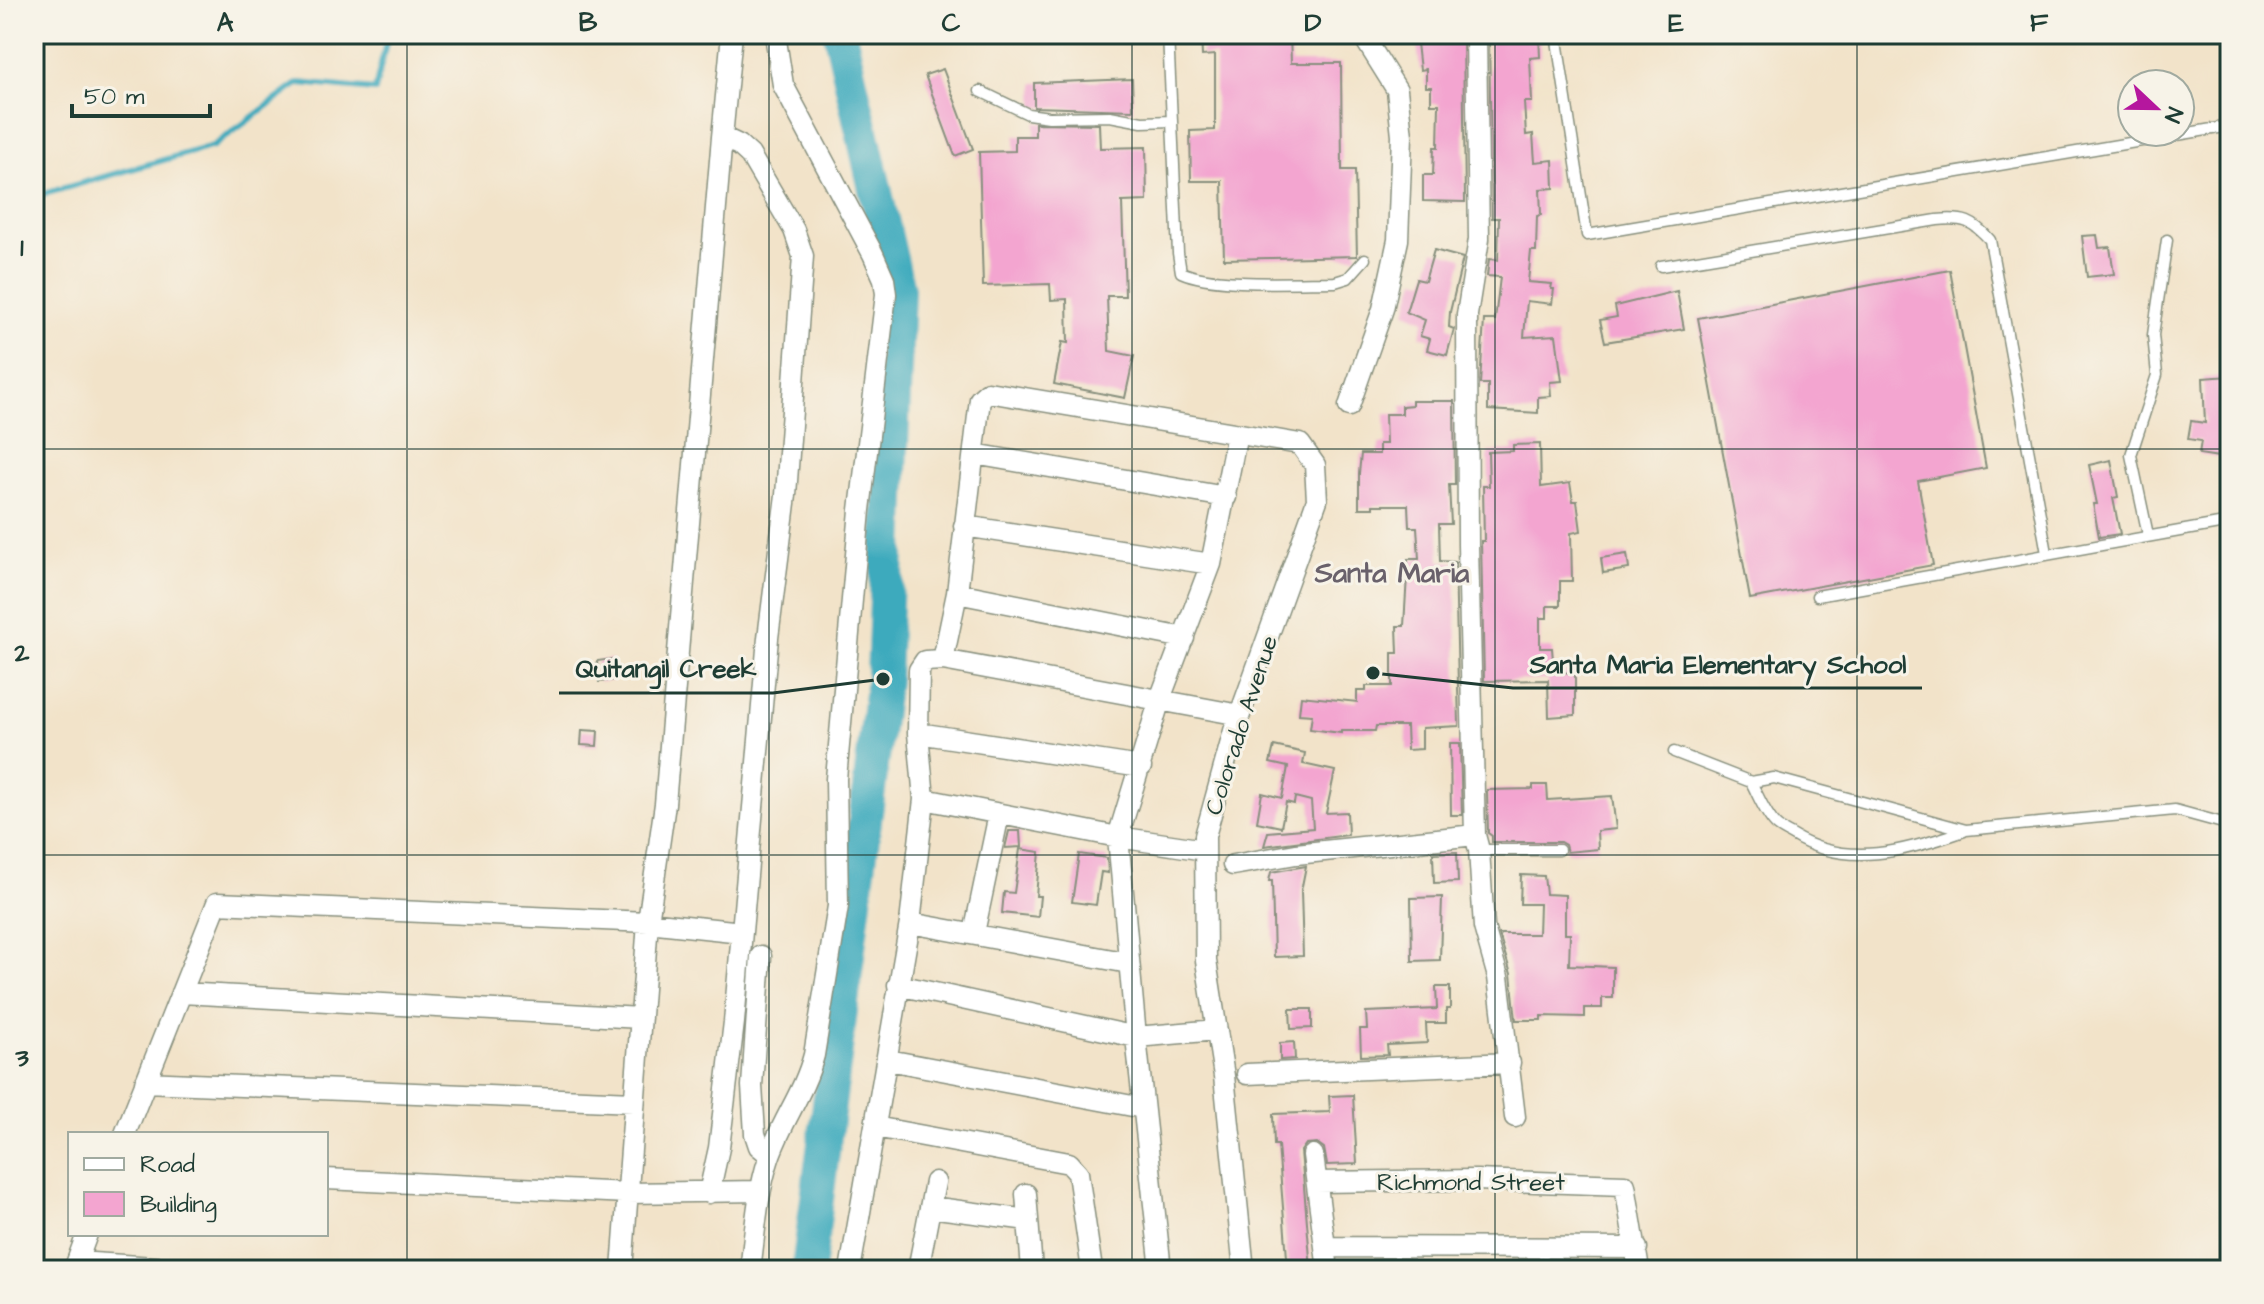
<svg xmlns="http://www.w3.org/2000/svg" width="2264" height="1304" viewBox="0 0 2264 1304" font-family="'Architects Daughter',sans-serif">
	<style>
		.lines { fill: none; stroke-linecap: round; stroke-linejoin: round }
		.stream { stroke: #3eaabd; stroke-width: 6 }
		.river { stroke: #3eaabd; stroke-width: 34 }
		.building { fill: #f3a5d0 }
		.service-casing { stroke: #88907e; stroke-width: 13 }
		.minor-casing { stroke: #88907e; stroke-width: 23 }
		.service { stroke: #fff; stroke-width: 10 }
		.minor { stroke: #fff; stroke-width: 20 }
		.grid { fill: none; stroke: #1f3d34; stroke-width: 2; stroke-opacity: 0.55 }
		.labels { text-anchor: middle; stroke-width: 6; stroke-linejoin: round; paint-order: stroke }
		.street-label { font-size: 24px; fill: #1f3d34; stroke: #f7f3e8 }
		.quarter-label { font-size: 28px; font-weight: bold; fill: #69616b; stroke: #f7f3e8 }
		.leader { fill: none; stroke: #1f3d34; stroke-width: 3 }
		.callout-dot { fill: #1f3d34; stroke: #f7f3e8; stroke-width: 3 }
		.callout-label { font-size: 26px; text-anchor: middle; font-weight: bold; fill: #1f3d34; stroke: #f7f3e8; stroke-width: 6; stroke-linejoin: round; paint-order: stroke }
		.neatline { fill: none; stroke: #1f3d34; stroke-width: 3 }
		.grid-label { font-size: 26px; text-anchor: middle; font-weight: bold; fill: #1f3d34 }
	</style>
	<rect width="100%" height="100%" fill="#f7f3e8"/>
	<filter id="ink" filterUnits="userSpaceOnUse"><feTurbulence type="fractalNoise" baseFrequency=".0125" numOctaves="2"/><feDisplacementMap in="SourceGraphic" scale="16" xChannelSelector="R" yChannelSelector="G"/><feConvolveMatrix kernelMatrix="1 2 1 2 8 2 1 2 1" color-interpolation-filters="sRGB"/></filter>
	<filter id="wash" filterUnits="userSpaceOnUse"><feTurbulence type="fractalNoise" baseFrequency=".006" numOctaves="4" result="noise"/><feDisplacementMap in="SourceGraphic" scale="32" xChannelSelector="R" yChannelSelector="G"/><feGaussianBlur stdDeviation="1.8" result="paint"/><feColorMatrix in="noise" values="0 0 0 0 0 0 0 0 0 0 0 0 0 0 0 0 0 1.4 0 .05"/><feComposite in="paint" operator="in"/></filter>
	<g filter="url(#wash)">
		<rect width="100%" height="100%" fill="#f2e3c9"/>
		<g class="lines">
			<path class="stream" d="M34,200L40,195L213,146L299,83L375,90L388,34"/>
			<path class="river" d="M808,1270L883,679L898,290L840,34"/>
		</g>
		<g id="blocks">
			<path class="building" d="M1201,34H1290L1291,63H1341L1342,170H1355L1357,256L1224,259L1222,181H1191L1190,131L1215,130V55L1202,56Z
				M1416,34H1463L1465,202L1423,201V175H1433L1434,147H1438L1439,104H1431V87H1426V69L1420,70Z
				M1489,34H1539L1540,57L1530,58L1532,102H1524L1526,135L1533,134L1535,162L1553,160L1554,188L1540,189L1541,215L1537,216L1536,251H1531L1528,282L1552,284L1551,289H1554L1552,304L1527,301L1524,337L1556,335L1562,381L1550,382L1551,396L1538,397V413L1488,410V384H1480L1484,320H1495L1500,277L1487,276L1489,259L1498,260L1499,218H1492Z
				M943,69L973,149L955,156L925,75Z
				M1132,79L1133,110L1034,107V83Z
				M1035,123L1099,124L1100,148L1146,147L1147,201L1122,202L1125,296H1107L1109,351L1134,356L1125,398L1054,384L1062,342L1068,343L1067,299L1051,300L1050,284L983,286L979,152L1015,151V136H1035Z
				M2097,235L2099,248L2110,247L2114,274L2087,277L2082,236Z
				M1434,250L1463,258L1450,312L1449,327L1454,329L1447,355L1427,350L1430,339L1420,336L1425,320L1406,312L1416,279L1425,281Z
				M1950,270L1986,468L1918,481L1933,565L1750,599L1698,318Z
				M1677,291L1684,329L1605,342L1600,320L1617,317L1615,306Z
				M2230,376V417L2224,418L2219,457L2199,454L2201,441L2188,439L2191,421L2205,423L2203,378Z
				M1412,401H1454L1455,485H1449L1451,524H1439L1440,561L1455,562L1459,726L1422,728V749L1407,750L1406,726H1376L1375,731H1341V733L1310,729L1312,715L1299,714L1301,696L1357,702V691H1366V686H1392V653H1398L1397,626H1404L1408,559H1419L1417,527H1409L1408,505H1373V508H1359V473L1361,454H1379V444H1386L1385,414H1402V406L1412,405Z
				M1540,444L1541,487L1570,483L1573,501H1577L1581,531L1571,533L1572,581H1560V606H1547V618H1540V648H1552L1554,673L1575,672V715L1549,717L1548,680L1484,681L1481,541H1484L1483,486H1489L1488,452L1513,451V445Z
				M2111,460L2118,497L2113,498L2120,534L2099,537L2093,504H2097L2089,465Z
				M1627,554L1629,569L1603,573L1601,558Z
				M612,659L615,680L599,682L597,661Z
				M582,730L598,731L597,746L581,745Z
				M1450,743H1460L1462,815H1451Z
				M1274,746L1305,753L1303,764L1335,771L1326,813L1347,812L1348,835L1264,846L1268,832L1313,828L1311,801L1295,797L1294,804L1286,802L1281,827L1257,822L1262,793L1282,798L1288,767L1270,763Z
				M1533,785H1547L1548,800L1612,796L1616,829L1597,831L1598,849L1567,852L1565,845L1560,842H1492V836L1488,833L1487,790L1533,789Z
				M1009,831H1020L1021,847L1005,848Z
				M1020,849L1040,852L1036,896H1040L1038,917L1002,913L1004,892L1014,893Z
				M1457,852L1458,882L1434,883L1433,853Z
				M1079,854L1107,858L1108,873L1101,872L1096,905L1072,902Z
				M1306,866L1301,891L1303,956L1274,957L1272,881H1269L1271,872Z
				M1521,875L1544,876L1546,894L1565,895V934H1570L1569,965L1613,967V998H1602V1008H1585V1017L1541,1016V1020H1516L1511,974L1499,934H1538L1539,904H1520Z
				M1442,897L1440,960L1412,961L1411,898Z
				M1436,987H1450V1009H1446V1023H1426L1427,1043L1387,1045L1388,1055L1361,1056L1360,1029H1367L1366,1012L1437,1009Z
				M1290,1009H1312V1028L1291,1029Z
				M1294,1042L1295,1059L1280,1060V1043Z
				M1353,1095L1357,1164L1327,1165L1324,1148L1317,1143L1306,1144L1301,1151L1311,1270H1288L1278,1145H1274L1273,1114L1330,1112L1329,1096Z"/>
		</g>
	</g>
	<g filter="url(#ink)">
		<use href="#blocks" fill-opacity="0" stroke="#88907e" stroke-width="2"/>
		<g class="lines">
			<defs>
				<path id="service" d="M1168,34L1178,253L1181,272C1214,287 1297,282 1335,282L1348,278L1365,259
					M1556,34L1587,235L2230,126
					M980,91L1028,114L1049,117L1110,116L1142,122L1172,121
					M1661,266L1937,220C1964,217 1973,221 1990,240L2047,553
					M2148,535L2131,455L2157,375L2153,335L2167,240
					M1817,596L2230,522
					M1674,752L1751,782L1774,778L1966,830L2175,810L2230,825
					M1751,782C1758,795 1765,814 1776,825C1780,829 1787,832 1792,835C1846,869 1907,851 1964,831
					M1479,850H1559"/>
				<path id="minor" d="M1476,34L1479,239L1467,315L1468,545L1475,835L1479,850L1484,927L1498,977L1515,1117
					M1349,406L1383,309L1398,240L1402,136L1397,90L1362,34
					M974,454L1226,497
					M964,526L1211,564
					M957,593L1184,638
					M943,660L957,593L980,399L988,392L1300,444L1315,465L1317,500L1234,731L1205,836L1206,961L1224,1076L1244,1270
					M918,733L1141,767
					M924,799L1118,837L1205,850
					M1233,865L1296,854L1475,835
					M910,923L1129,963
					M974,933L999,814
					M761,956L752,1086L755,1134L759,1146L770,1155
					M898,985L1136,1037L1217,1030
					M181,993L641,1018
					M888,1060L1143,1108
					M1247,1074L1510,1063
					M145,1082L634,1102
					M875,1127L1069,1163L1078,1173L1092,1270
					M125,1134L217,903L648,922L742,932
					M1313,1155L1328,1270
					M326,1179L628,1193L760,1191
					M1317,1182L1475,1180L1625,1185L1639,1270
					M709,1193L719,1148L734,1022L768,638L786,495L803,256L794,230L750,155L739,145L722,137L732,34
					M1026,1194L1032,1270
					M930,1207L1028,1220
					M1326,1247L1637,1248
					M77,1262L200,1270
					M74,1270L87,1234
					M622,1270L648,922L665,804L722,137
					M750,1270C755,1233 757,1194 769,1158C781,1122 804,1093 814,1055L838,906L836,779L860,510L886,294L884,279L873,254L783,85L775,34
					M850,1270L910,923L924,799L918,733L919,670L925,661L943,660L1240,715
					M918,1270L935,1182
					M1161,1270L1136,1037L1118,837L1160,699L1211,564L1237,434"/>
			</defs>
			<use href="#service" class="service-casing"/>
			<use href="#minor" class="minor-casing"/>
			<use href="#service" class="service"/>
			<use href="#minor" class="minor"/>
		</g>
	</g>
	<path class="grid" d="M407,34V1270M769,34V1270M1132,34V1270M1495,34V1270M1857,34V1270M34,449H2230M34,855H2230"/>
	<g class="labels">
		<g class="street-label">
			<text transform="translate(1241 725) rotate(-72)" y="8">Colorado Avenue</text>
			<text x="1471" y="1190">Richmond Street</text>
		</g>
		<g class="quarter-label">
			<text x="1392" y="582">Santa Maria</text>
		</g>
	</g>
	<path class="leader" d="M1373 673L1513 688H1922M883 679L773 693H559"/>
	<g class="callout-dot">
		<circle cx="1373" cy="673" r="8"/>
		<circle cx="883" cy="679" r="8"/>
	</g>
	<g class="callout-label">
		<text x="1718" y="673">Santa Maria Elementary School</text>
		<text x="666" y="677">Quitangil Creek</text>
	</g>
	<rect width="2264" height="1304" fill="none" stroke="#f7f3e8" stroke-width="88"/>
	<rect x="68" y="1132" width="260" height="104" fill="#f7f3e8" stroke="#a1aaa0" stroke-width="2"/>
	<rect x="84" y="1158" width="40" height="12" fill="#ffffff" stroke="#a1aaa0" stroke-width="2"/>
	<text x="140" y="1172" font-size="24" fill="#1f3d34">Road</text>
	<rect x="84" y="1192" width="40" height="24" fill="#f3a5d0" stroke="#a1aaa0" stroke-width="2"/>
	<text x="140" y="1212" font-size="24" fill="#1f3d34">Building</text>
	<g transform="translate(2156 108) rotate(112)"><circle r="38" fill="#f7f3e8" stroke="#a1aaa0" stroke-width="2"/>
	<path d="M0-6L14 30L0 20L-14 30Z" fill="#b5179e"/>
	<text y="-12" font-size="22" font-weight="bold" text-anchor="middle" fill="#1f3d34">N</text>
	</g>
	<path d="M72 104v12h138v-12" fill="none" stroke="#1f3d34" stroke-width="4"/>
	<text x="84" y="104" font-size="24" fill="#1f3d34" stroke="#f7f3e8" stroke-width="6" paint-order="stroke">50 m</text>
	<rect x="44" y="44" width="2176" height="1216" class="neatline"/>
	<g class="grid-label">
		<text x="225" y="31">A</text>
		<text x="588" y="31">B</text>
		<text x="951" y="31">C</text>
		<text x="1313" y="31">D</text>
		<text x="1676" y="31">E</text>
		<text x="2039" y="31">F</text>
		<text x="22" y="256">1</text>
		<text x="22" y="661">2</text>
		<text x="22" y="1066">3</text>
	</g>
</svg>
